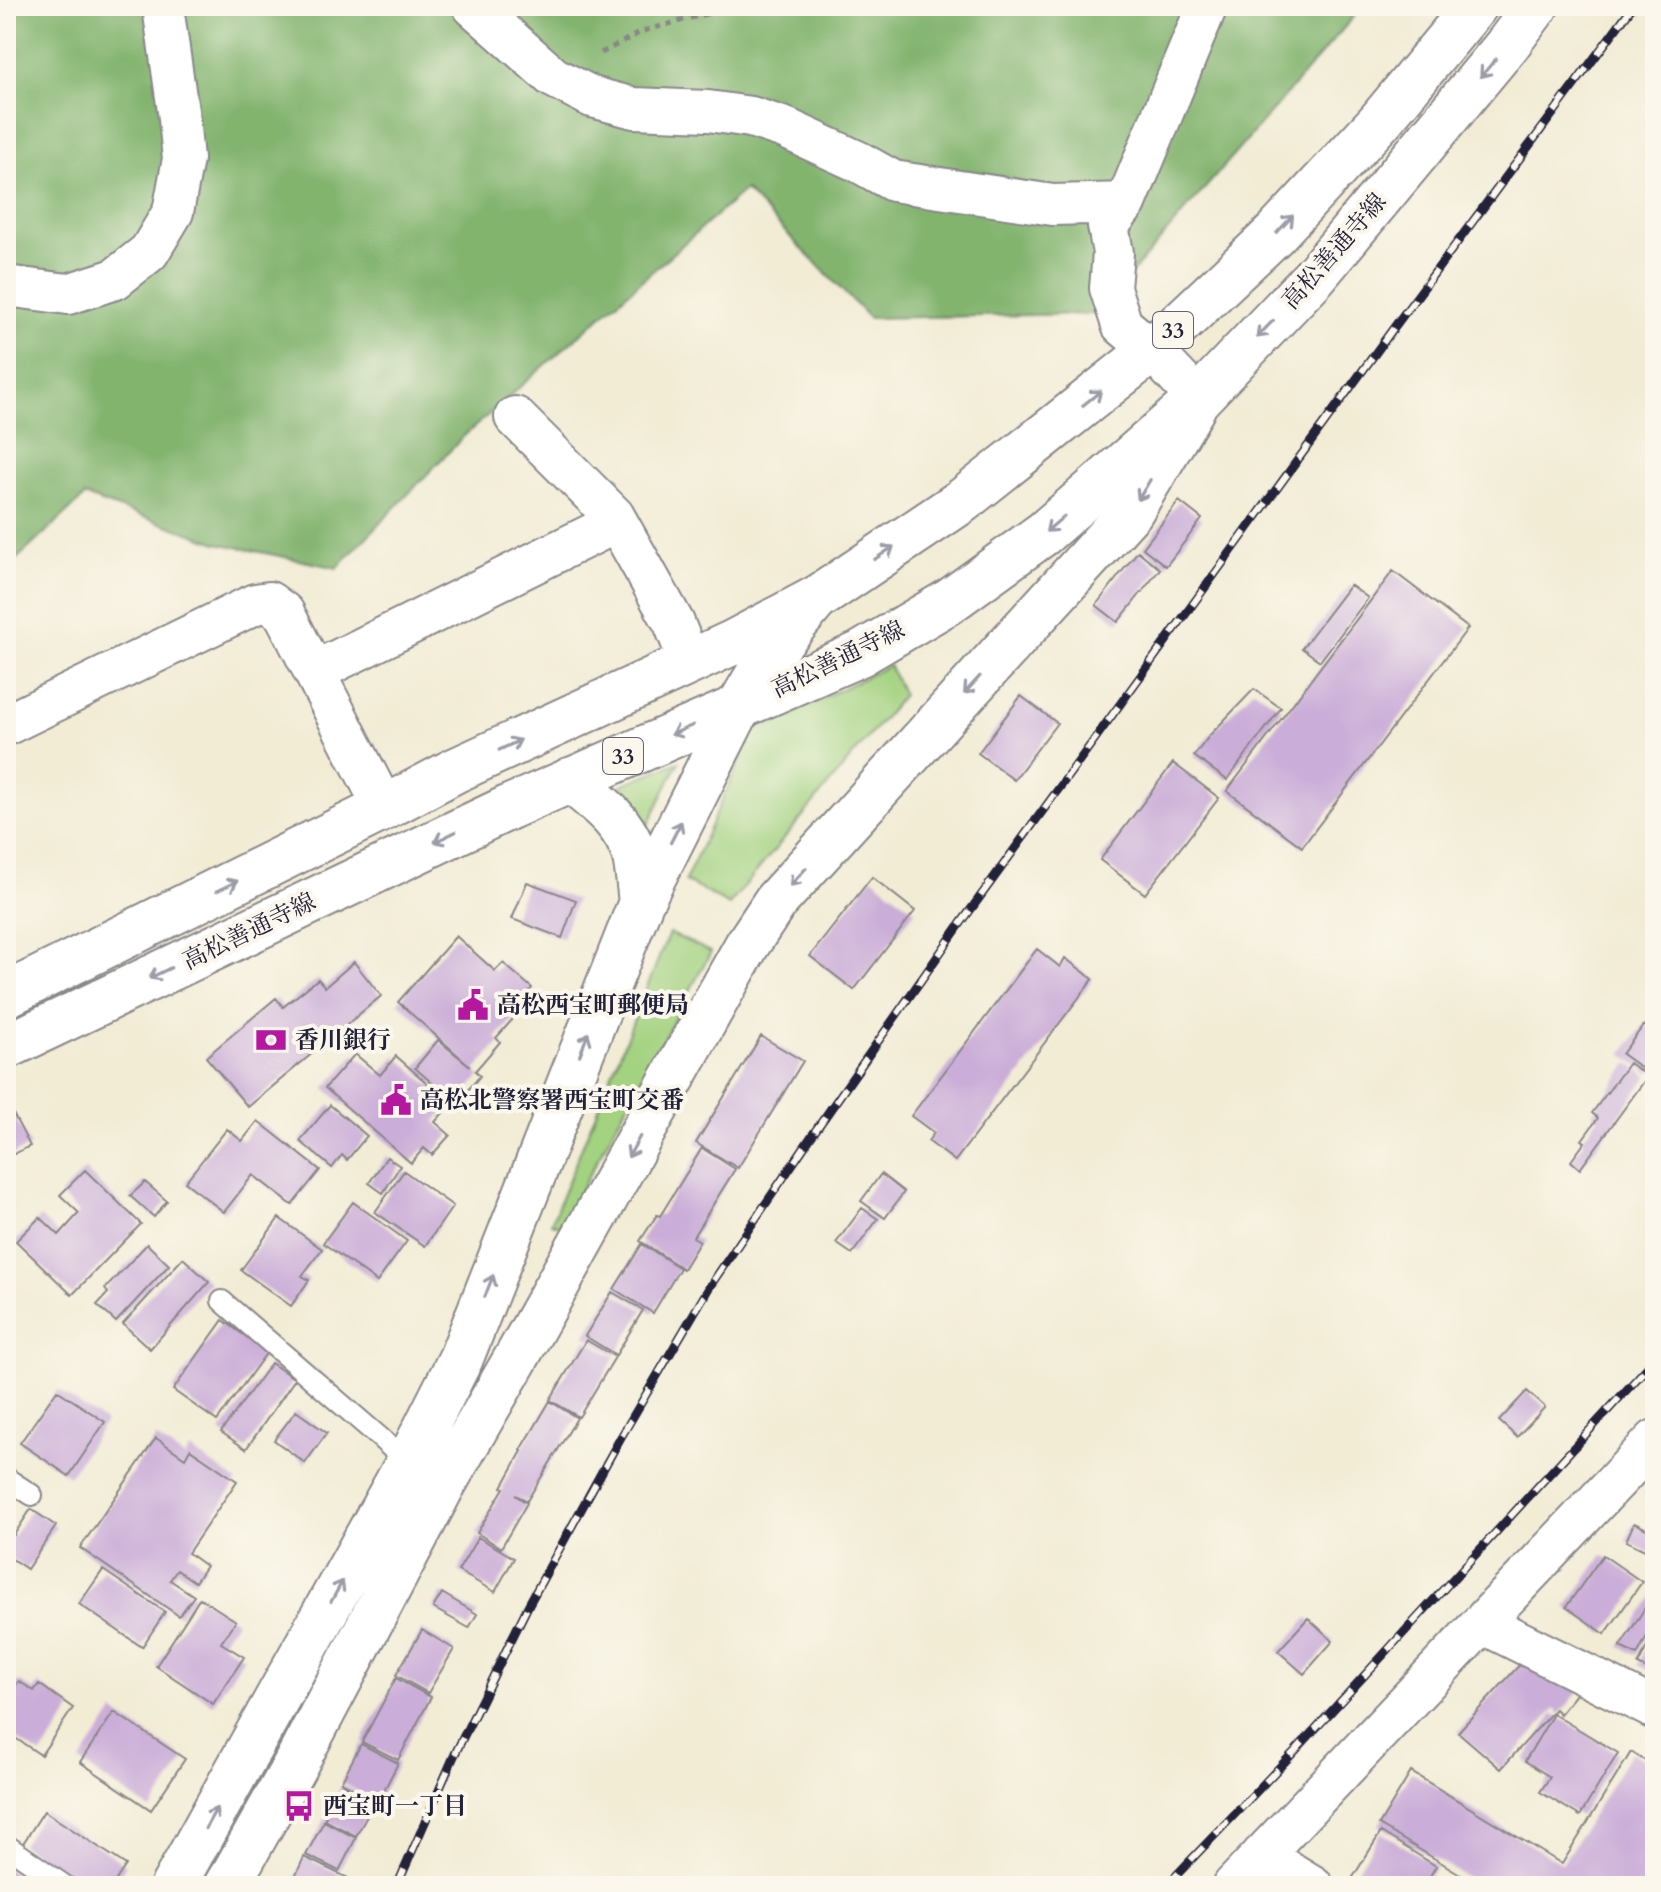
<svg xmlns="http://www.w3.org/2000/svg" width="1661" height="1892" viewBox="0 0 1661 1892" font-family="Cardo,'Noto Serif JP',serif">
	<style>
		.green { fill: #a3d280; stroke: #627a5e; stroke-width: 2 }
		.forest { fill: #82b46e; stroke: #526b54; stroke-width: 2 }
		.building { fill: #caadd8 }
		.lines { fill: none; stroke-linecap: round; stroke-linejoin: round }
		.service-casing { stroke: #8a8788; stroke-width: 24 }
		.minor-casing { stroke: #8a8788; stroke-width: 44 }
		.tertiary-casing { stroke: #8a8788; stroke-width: 48 }
		.primary-casing { stroke: #8a8788; stroke-width: 48 }
		.path { stroke: #8a8788; stroke-width: 5; stroke-dasharray: 6 6; stroke-linecap: butt }
		.service { stroke: #fff; stroke-width: 20 }
		.minor { stroke: #fff; stroke-width: 40 }
		.tertiary { stroke: #fff; stroke-width: 44 }
		.primary { stroke: #fff; stroke-width: 44 }
		.rail-casing { stroke: #22223b; stroke-width: 9 }
		.rail { stroke: #fbf7ec; stroke-width: 6; stroke-dasharray: 18; stroke-linecap: butt }
		.oneway { stroke: #9c9ca7 }
		.labels { text-anchor: middle; stroke-width: 8; stroke-linejoin: round; paint-order: stroke }
		.shield { fill: #fbf7ec; stroke: #636270; stroke-width: 2 }
		.shield-label { font-size: 22px; font-weight: bold; fill: #22223b }
		.street-label { font-size: 24px; fill: #22223b; stroke: #fbf7ec }
		.poi-label { font-size: 24px; font-weight: bold; fill: #22223b; stroke: #fbf7ec; text-anchor: start }
	</style>
	<rect width="100%" height="100%" fill="#fbf7ec"/>
	<filter id="ink" filterUnits="userSpaceOnUse"><feTurbulence type="fractalNoise" baseFrequency=".0125" numOctaves="2"/><feDisplacementMap in="SourceGraphic" scale="16" xChannelSelector="R" yChannelSelector="G"/><feConvolveMatrix kernelMatrix="1 2 1 2 8 2 1 2 1" color-interpolation-filters="sRGB"/></filter>
	<filter id="wash" filterUnits="userSpaceOnUse"><feTurbulence type="fractalNoise" baseFrequency=".006" numOctaves="4" result="noise"/><feDisplacementMap in="SourceGraphic" scale="32" xChannelSelector="R" yChannelSelector="G"/><feGaussianBlur stdDeviation="1.8" result="paint"/><feColorMatrix in="noise" values="0 0 0 0 0 0 0 0 0 0 0 0 0 0 0 0 0 1.4 0 .05"/><feComposite in="paint" operator="in"/></filter>
	<g filter="url(#wash)">
		<rect width="100%" height="100%" fill="#f2ecd5"/>
		<path class="green" d="M889,665L903,695L729,905L685,881L753,733Z
			M679,762L648,825L621,785Z
			M669,933L711,952L561,1226L551,1223Z"/>
		<path class="forest" d="M6,6H1363L1096,314L869,318L745,190L464,436L337,568L217,543L85,496L6,569Z"/>
		<g id="blocks">
			<path class="building" d="M1179,501L1202,519L1166,566L1143,548Z
				M1138,551L1160,569L1118,622L1096,605Z
				M1393,571L1468,628L1302,847L1227,791Z
				M1350,585L1368,598L1320,661L1302,648Z
				M1254,689L1281,708L1227,780L1194,756L1210,735Z
				M1021,696L1057,723L1014,780L978,753Z
				M1173,763L1219,798L1145,894L1100,860Z
				M872,877L915,911L854,990L810,956Z
				M527,882L576,900L562,938L512,919Z
				M456,936L495,971L503,963L532,988L523,998L528,1002L496,1038L500,1042L475,1071L480,1076L456,1104L415,1068L438,1040L470,1066L398,1002Z
				M1037,949L1060,967L1065,958L1093,979L955,1161L928,1141L934,1133L911,1116Z
				M354,962L381,996L248,1107L206,1057L276,998L283,1007L318,979L325,987Z
				M1644,1025L1655,1033V1067L1650,1074L1622,1054Z
				M761,1036L803,1061L738,1168L696,1143Z
				M355,1054L380,1075L396,1056L451,1104L435,1122L450,1135L432,1155L424,1148L411,1163L325,1088Z
				M1629,1063L1648,1076L1580,1169L1571,1161L1585,1142L1582,1140L1598,1118L1592,1113Z
				M330,1105L367,1136L347,1160L342,1155L332,1168L300,1141Z
				M11,1110L30,1146L6,1158V1113Z
				M258,1121L320,1170L292,1205L253,1175L224,1212L185,1182L227,1129L242,1141Z
				M702,1148L735,1169L693,1237L700,1241L683,1269L640,1241L657,1215L660,1216Z
				M387,1157L400,1166L383,1193L369,1183Z
				M85,1170L141,1224L72,1295L16,1241L40,1217L59,1235L79,1213L60,1195Z
				M404,1171L453,1206L425,1246L375,1212Z
				M881,1174L904,1192L885,1218L861,1201Z
				M145,1182L167,1201L154,1217L130,1196Z
				M353,1202L407,1241L377,1282L323,1243Z
				M862,1208L878,1219L852,1254L836,1243Z
				M279,1218L322,1249L302,1276L309,1280L291,1306L241,1270Z
				M147,1244L169,1265L116,1322L97,1305L108,1293L105,1289Z
				M642,1244L680,1268L653,1313L614,1289Z
				M183,1258L209,1282L150,1349L123,1324Z
				M612,1292L643,1310L616,1355L585,1336Z
				M223,1320L267,1352L217,1421L173,1390Z
				M586,1340L615,1357L579,1417L550,1400Z
				M271,1363L295,1379L246,1449L221,1432Z
				M57,1390L105,1422L69,1476L20,1443Z
				M1527,1391L1545,1407L1517,1437L1499,1421Z
				M550,1401L577,1418L527,1501L515,1495L527,1503L501,1548L477,1533L504,1488L502,1487L522,1451L521,1450Z
				M296,1411L327,1433L305,1463L274,1440Z
				M156,1438L185,1458L190,1449L237,1481L188,1553L206,1566L195,1582L177,1570L170,1580L194,1596L179,1616L80,1548Z
				M31,1509L56,1526L27,1569L6,1555V1547Z
				M1634,1523L1655,1533V1555L1626,1541Z
				M478,1537L514,1558L495,1592L458,1571Z
				M1603,1555L1642,1582L1605,1634L1566,1607Z
				M103,1570L165,1612L142,1647L79,1604Z
				M442,1593L477,1614L469,1628L433,1608Z
				M1652,1597L1655,1599V1621L1637,1655L1620,1647Z
				M200,1598L236,1621L221,1643L244,1657L213,1704L156,1666Z
				M1308,1618L1333,1641L1304,1674L1278,1651Z
				M422,1630L454,1649L428,1693L396,1675Z
				M1655,1630V1673L1638,1665Z
				M1524,1660L1581,1688L1560,1714L1555,1709L1501,1769L1458,1732Z
				M396,1678L431,1697L398,1760L362,1742Z
				M19,1681L34,1691L39,1684L73,1708L41,1755L6,1732V1698Z
				M114,1712L185,1759L151,1810L80,1762Z
				M1553,1714L1618,1753L1580,1816L1540,1792L1550,1777L1525,1761Z
				M361,1744L398,1763L378,1802L341,1782Z
				M1631,1752L1655,1767V1886H1480L1379,1825L1411,1772L1562,1864Z
				M342,1785L375,1802L356,1836L324,1820Z
				M44,1811L126,1865L112,1886H82L22,1845Z
				M324,1821L356,1838L339,1871L306,1855Z
				M1381,1832L1436,1866L1424,1886H1356L1350,1882Z
				M304,1857L348,1878L344,1886H291Z
				M6,1868L33,1886H6Z"/>
		</g>
	</g>
	<g filter="url(#ink)">
		<use href="#blocks" fill-opacity="0" stroke="#8a8788" stroke-width="2"/>
		<g class="lines">
			<defs>
				<path id="service" d="M222,1301L377,1435L408,1463
					M6,1478L32,1495
					M6,1845L65,1886"/>
				<path id="minor" d="M473,6L553,77L592,97L634,108L708,111L751,117L785,128L859,162L893,181L1053,205L1126,203L1108,226L1113,253L1110,288L1122,325L1152,350L1198,399
					M1126,203L1207,6
					M6,286L68,294L115,279L149,252L173,212L183,159L179,118L163,7L164,6
					M515,417L614,516L674,623L690,663
					M314,672L617,522
					M6,725L255,604L269,602L284,613L384,808
					M1482,1623L1655,1709
					M1262,1855L1313,1886
					M1233,1886L1655,1440"/>
				<path id="tertiary" d="M570,780C596,801 626,822 635,857C638,871 639,887 641,902
					M173,1886L408,1463L461,1358L641,902L740,705L770,654L817,598
					M227,1886L294,1767L443,1485L518,1355L747,945L776,901L1131,511L1193,408"/>
				<path id="primary" d="M6,995L384,808L454,771L734,642L819,597L962,501L1152,350L1275,234L1380,121L1475,6
					M6,1047L512,806L860,654L950,601L1044,533L1198,399L1315,276L1507,45L1536,6"/>
			</defs>
			<use href="#service" class="service-casing"/>
			<use href="#minor" class="minor-casing"/>
			<use href="#tertiary" class="tertiary-casing"/>
			<use href="#primary" class="primary-casing"/>
			<path class="path" d="M601,53L643,31L736,6"/>
			<use href="#service" class="service"/>
			<use href="#minor" class="minor"/>
			<use href="#tertiary" class="tertiary"/>
			<use href="#primary" class="primary"/>
			<defs>
				<path id="rail" d="M397,1886L454,1756L529,1604L621,1437L710,1286L811,1137L961,923L1398,322L1633,6
					M1166,1886L1295,1751L1655,1359"/>
			</defs>
			<use href="#rail" class="rail-casing"/>
			<use href="#rail" class="rail"/>
		</g>
		<defs><path id="oneway-shaft" d="M-6 0H5M1.5-3L5.5 0L1.5 3" fill="none" stroke-width="1.6" stroke-linecap="round" stroke-linejoin="round" transform="scale(2)"/></defs>
		<g class="oneway">
			<use href="#oneway-shaft" transform="translate(1488 68) rotate(130)"/>
			<use href="#oneway-shaft" transform="translate(1285 224) rotate(-47)"/>
			<use href="#oneway-shaft" transform="translate(1265 329) rotate(134)"/>
			<use href="#oneway-shaft" transform="translate(1092 398) rotate(-39)"/>
			<use href="#oneway-shaft" transform="translate(1144 490) rotate(121)"/>
			<use href="#oneway-shaft" transform="translate(1055 524) rotate(139)"/>
			<use href="#oneway-shaft" transform="translate(884 553) rotate(-34)"/>
			<use href="#oneway-shaft" transform="translate(972 685) rotate(132)"/>
			<use href="#oneway-shaft" transform="translate(682 730) rotate(156)"/>
			<use href="#oneway-shaft" transform="translate(510 745) rotate(-25)"/>
			<use href="#oneway-shaft" transform="translate(676 832) rotate(-63)"/>
			<use href="#oneway-shaft" transform="translate(445 837) rotate(154)"/>
			<use href="#oneway-shaft" transform="translate(798 877) rotate(132)"/>
			<use href="#oneway-shaft" transform="translate(227 886) rotate(-26)"/>
			<use href="#oneway-shaft" transform="translate(160 973) rotate(154)"/>
			<use href="#oneway-shaft" transform="translate(584 1044) rotate(-69)"/>
			<use href="#oneway-shaft" transform="translate(634 1147) rotate(119)"/>
			<use href="#oneway-shaft" transform="translate(489 1286) rotate(-69)"/>
			<use href="#oneway-shaft" transform="translate(337 1591) rotate(-61)"/>
			<use href="#oneway-shaft" transform="translate(211 1818) rotate(-61)"/>
		</g>
	</g>
	<defs>
		<symbol id="civic-bare" viewBox="-9 -9 18 18"><path d="M-.6-6.5H3V-4.5H.6V-3L4-1V1h2V6H-6V1h2V-1L-.6-3ZM-1.2 2.5V6h2.4V2.5Z" fill="#b5179e" stroke="#fbf7ec" stroke-width="2.5" paint-order="stroke"/></symbol>
		<symbol id="bank-bare" viewBox="-9 -9 18 18"><path d="M-6-4H6V4H-6ZM0-2.3a2.3 2.3 0 1 0 0 4.6a2.3 2.3 0 1 0 0-4.6Z" fill="#b5179e" stroke="#fbf7ec" stroke-width="2.5" paint-order="stroke"/></symbol>
		<symbol id="bus-bare" viewBox="-9 -9 18 18"><path d="M-5-6H5V4H4V6H2V4H-2V6H-4V4H-5ZM-3.5-4V0h7V-4ZM-3.5 1.2v1.5H-2V1.2ZM2 1.2v1.5H3.5V1.2Z" fill="#b5179e" stroke="#fbf7ec" stroke-width="2.5" paint-order="stroke"/></symbol>
	</defs>
	<g fill-rule="evenodd">
		<use href="#civic-bare" x="451" y="983" width="44" height="44"/>
		<use href="#bank-bare" x="249" y="1018" width="44" height="44"/>
		<use href="#civic-bare" x="374" y="1078" width="44" height="44"/>
		<use href="#bus-bare" x="277" y="1784" width="44" height="44"/>
	</g>
	<g class="labels">
		<g class="shield">
			<rect x="1153" y="312" width="40" height="36" rx="6"/>
			<rect x="603" y="738" width="40" height="36" rx="6"/>
		</g>
		<g class="shield-label">
			<text x="1173" y="338">33</text>
			<text x="623" y="764">33</text>
		</g>
		<g class="street-label">
			<text transform="translate(1334 251) rotate(-49)" y="8">高松善通寺線</text>
			<text transform="translate(838 659) rotate(-26)" y="8">高松善通寺線</text>
			<text transform="translate(249 931) rotate(-26)" y="8">高松善通寺線</text>
		</g>
		<g class="poi-label">
			<text x="497" y="1013">高松西宝町郵便局</text>
			<text x="295" y="1048">香川銀行</text>
			<text x="420" y="1108">高松北警察署西宝町交番</text>
			<text x="323" y="1814">西宝町一丁目</text>
		</g>
	</g>
	<rect width="1661" height="1892" fill="none" stroke="#fbf7ec" stroke-width="32"/>
</svg>
